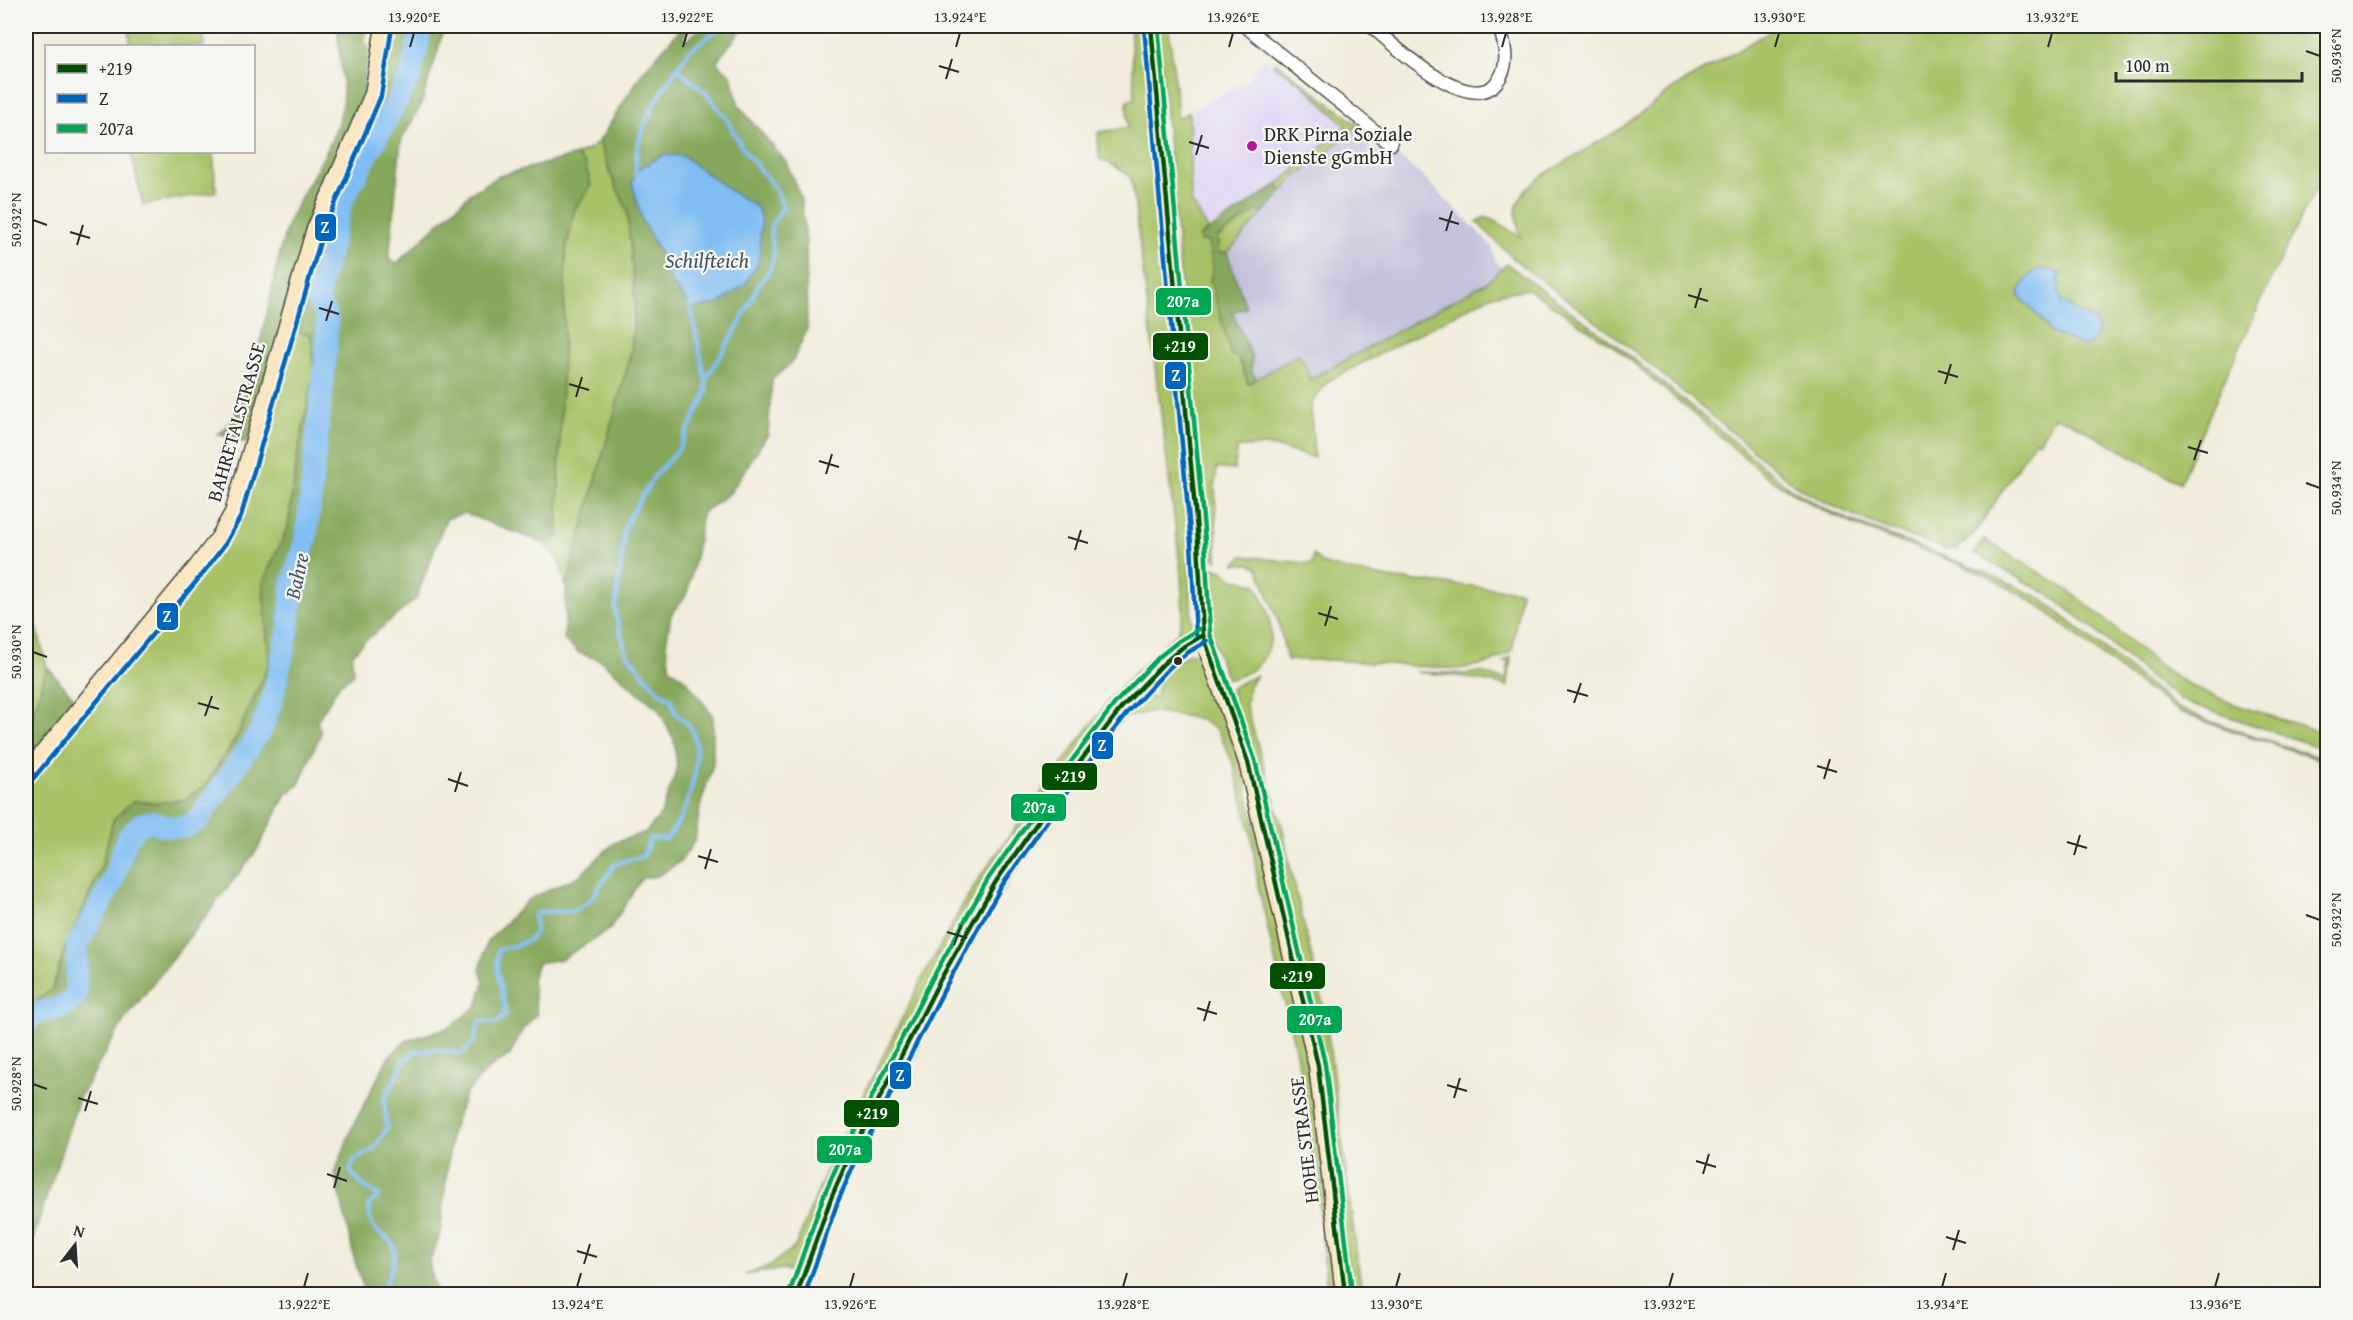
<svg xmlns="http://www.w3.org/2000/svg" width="2353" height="1320" viewBox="0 0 2353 1320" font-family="'Gentium Book Plus',serif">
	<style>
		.built { fill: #dfd5f5 }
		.industrial { fill: #c3c1db }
		.green { fill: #a8c268; stroke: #6a764a; stroke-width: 1.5 }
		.forest { fill: #86a85c; stroke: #586a44; stroke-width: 1.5; fill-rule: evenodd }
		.water { fill: #80bdf3; stroke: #56748f; stroke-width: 1.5 }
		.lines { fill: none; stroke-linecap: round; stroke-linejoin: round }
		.stream { stroke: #80bdf3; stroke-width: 4 }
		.river { stroke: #80bdf3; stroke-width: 22 }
		.street-casing { stroke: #494845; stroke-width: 15 }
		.secondary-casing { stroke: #494845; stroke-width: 21 }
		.street { stroke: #fff; stroke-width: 12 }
		.secondary { stroke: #f9e7c3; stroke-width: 18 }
		.bus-1-casing { stroke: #f6f6f2; stroke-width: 9 }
		.bus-2-casing { stroke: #f6f6f2; stroke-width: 9 }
		.bus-3-casing { stroke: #f6f6f2; stroke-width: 9 }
		.bus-1 { stroke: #005000; stroke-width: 4.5 }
		.bus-2 { stroke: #0065bd; stroke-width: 4.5 }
		.bus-3 { stroke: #00a651; stroke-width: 4.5 }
		.ticks { fill: none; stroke: #2b2b2b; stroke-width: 2 }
		.poi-dot { fill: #b5179e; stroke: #f6f6f2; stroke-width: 2 }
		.bus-dot { fill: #2b2b2b; stroke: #f6f6f2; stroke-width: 2 }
		.labels { text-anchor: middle; stroke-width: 4.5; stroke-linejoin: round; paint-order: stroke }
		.poi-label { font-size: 20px; fill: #2b2b2b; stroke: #f6f6f2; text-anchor: start }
		.street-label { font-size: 20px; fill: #2b2b2b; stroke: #f6f6f2 }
		.water-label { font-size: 21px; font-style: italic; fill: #445767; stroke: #f6f6f2 }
		.line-badge { stroke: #f6f6f2; stroke-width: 2 }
		.badge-label { font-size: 16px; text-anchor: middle; font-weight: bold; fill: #fff }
		.neatline { fill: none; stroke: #2b2b2b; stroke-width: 2 }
		.ticks-label { font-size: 15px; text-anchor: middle; fill: #2b2b2b }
	</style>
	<rect width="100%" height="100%" fill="#f6f6f2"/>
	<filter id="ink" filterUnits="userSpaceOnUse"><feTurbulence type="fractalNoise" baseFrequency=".0167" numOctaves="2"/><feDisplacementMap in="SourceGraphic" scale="12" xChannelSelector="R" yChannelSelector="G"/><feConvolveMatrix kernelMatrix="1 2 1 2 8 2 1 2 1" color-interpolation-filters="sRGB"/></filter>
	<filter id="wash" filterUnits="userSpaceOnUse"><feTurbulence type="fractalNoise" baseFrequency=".008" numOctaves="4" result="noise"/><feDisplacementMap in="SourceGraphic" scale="24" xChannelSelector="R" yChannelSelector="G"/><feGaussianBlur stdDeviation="1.35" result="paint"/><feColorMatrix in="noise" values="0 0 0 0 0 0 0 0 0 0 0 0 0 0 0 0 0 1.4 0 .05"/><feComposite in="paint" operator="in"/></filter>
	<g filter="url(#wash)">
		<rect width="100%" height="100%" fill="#f1ecdb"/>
		<path class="built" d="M1263,58L1300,82L1347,126L1287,178L1208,229L1191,201L1189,112L1248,80Z"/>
		<path class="industrial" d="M1358,125L1365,133L1366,145L1375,151L1385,145L1424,178L1462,215L1492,247L1495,260L1502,269L1487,282L1308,381V371L1299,355L1257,379L1251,371L1252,357L1231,312L1246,308L1227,253L1291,181Z"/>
		<path class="green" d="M128,26H203L204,46H131Z
			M1130,26H1145L1183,438L1192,625L1188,636L991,880L798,1276L784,1269L745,1275L770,1265L795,1247L832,1157L923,977L964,903L982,874L1108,701L1132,675L1178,632L1183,613L1181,573L1133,191L1130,176L1113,165L1099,159L1098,132L1128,128L1127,100L1135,99Z
			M1158,26H1169L1178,118L1189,112L1191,201L1208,229L1199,237L1200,241H1208L1213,267L1210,280L1248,384L1299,354L1308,371L1309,380L1487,282L1507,264L1618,346L1791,489L1823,508L1849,520L1985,572L2040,598L2178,708L2209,721L2327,760V762L2209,723L2180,712L2122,672L2040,606L1991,578L1957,563L1864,529L1823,510L1771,480L1617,349L1528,289L1492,295L1328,381L1311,404L1314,458L1272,446L1238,447L1234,470L1217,468L1215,483L1217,560L1205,551Z
			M1779,26H2327V167L2290,239L2228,372L2180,483L2068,421L2054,417L2039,442L2035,440L1977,530L1957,550L1953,548L1948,550C1895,531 1842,515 1795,485L1624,343L1516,261L1477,222L1485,217L1499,223L1520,237L1516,215L1517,204L1526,189L1543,175L1617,131L1677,86Z
			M1276,62L1358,125L1291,181L1282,192L1278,184L1346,126L1300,82L1273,65Z
			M599,141L610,173L627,210L635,302L631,353L566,588C562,567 559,557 543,543L557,537L566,250L574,211L591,185L585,164L576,155L590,149Z
			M131,152H213L216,192L143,205Z
			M1257,210L1263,213L1227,253L1219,254L1217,238Z
			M300,305L305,307L299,333L311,334L314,373L297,458L288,527L263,583L269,664L236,738L204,787L183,800L157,803L133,801L113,820L102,864L87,902L67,943L52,989L26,1010V784L224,544Z
			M1984,539C2016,560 2051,577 2081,600C2119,628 2151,665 2194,687C2236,708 2283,719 2327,734V750L2183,701L2153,680L2085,622L2049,595L1974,553Z
			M1313,554L1321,563L1355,572L1396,579L1521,591L1512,651L1490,663L1459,669L1331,660H1287L1279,624L1258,568L1251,564H1235L1243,556L1312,564Z
			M1212,568L1221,570L1234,579L1255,584C1277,621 1282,666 1230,679L1226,678L1211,633L1206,574Z
			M26,587L47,667L33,715L26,731Z
			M1191,653L1197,654L1201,658L1241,766L1299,1016L1318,1129L1336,1294H1327L1320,1212L1301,1075L1258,885L1251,834L1233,763L1218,731L1200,719L1152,711L1125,718L1112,731C1060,804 1010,875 965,952C946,986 924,1021 915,1059L907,1056L942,986L1000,886L1110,730L1137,697L1148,692L1151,698L1157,696L1156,679L1183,656Z
			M1511,657L1508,686L1459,676L1415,672L1467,674L1480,672L1506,680L1509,662L1504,661Z
			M1257,675L1249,685L1246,706L1284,833L1287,854L1325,1013L1362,1294H1351L1332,1126L1231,690L1234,686Z"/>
		<path class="forest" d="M338,26H365V41L369,48L363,83L366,92L247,443L218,434C246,419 265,321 272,290C277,268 280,241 290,219C306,184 332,150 341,112C347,84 337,54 338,26Z
			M392,26H444L438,50L421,105L401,141L389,259L396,264L471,193L499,176L576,155L585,164L591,185L574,211L566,250L557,537L543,543L464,513L446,519L416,599L364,642L352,655L353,675L340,684L317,721L321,733L299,784L285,796L257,850L123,1022L79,1098L26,1260V1010L52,989L67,943L87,902L102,864L113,820L133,801L157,803L183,800L204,787L236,738L269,664L263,583L288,527L297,458L314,373L311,334L299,333L305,307L300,305L322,236L368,131L381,95Z
			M683,26H694L683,36L687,40L703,26H745L716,62L731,75L739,106L786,162L801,198L806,240L807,330L792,362L772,380L768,434L730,493L702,513L696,553L687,594L671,615L666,644L670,668L687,681L713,716V765L701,803L695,840L681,861L658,876L642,878L610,929L562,959L538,963L532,980L537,1014L523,1029L510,1055L488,1069L465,1095L451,1135L440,1235L429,1264L437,1294H365L354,1258L335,1172L352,1128L388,1058L406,1041L450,1027L477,1006L484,982L480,970L487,942L529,899L579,876L614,843L646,832L661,814L677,769L674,740L659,710L600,660L579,653L564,640L566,588L631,353L635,303L627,210L610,173L599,141L642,73ZM663,155L683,156L732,192L757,208L761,220L671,282L659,251L642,220L632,183L638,169Z
			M1278,184L1282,192L1263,213L1257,211L1217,238L1219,253H1227L1246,308L1232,312L1252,357L1251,371L1257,379L1248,384L1239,358L1231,355L1210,280L1213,267L1208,242L1200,241L1199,237Z
			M47,667L77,701L26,764V731L33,715Z"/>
		<path class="water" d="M664,155L683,156L732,192L757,207L761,220L759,262L745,284L719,304L692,308L671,282L659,251L642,220L632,183L638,169Z
			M2042,268L2060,273L2059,293L2062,302L2094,321L2098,330L2094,341L2086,346L2051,333L2040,318L2018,295C2023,282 2029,273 2042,268Z"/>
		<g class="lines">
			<path class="stream" d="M637,178C635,172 636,166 636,159C640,122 657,99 677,68
				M690,304L705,378
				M390,1294L385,1286C388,1277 395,1263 395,1253C395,1232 367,1241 369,1204L379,1196L360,1183L350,1171L354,1160L373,1150L387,1128L384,1101L403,1063L414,1052L439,1049L461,1054L473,1043L480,1021L497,1023L506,1015L497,968L498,950C520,943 542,944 534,915L539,912L572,911L589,902L614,865L627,860L644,856L650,838L666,839C687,816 704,761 692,730C689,723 680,719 676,713C674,710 673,704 672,700L658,691L627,654L615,613L625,525L653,478L678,450L706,394V379L740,323L758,286L770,269L774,254L770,228L783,207L776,189L742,148L727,119L706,93L677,68L690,50L722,26"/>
			<path class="river" d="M26,1024C39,1005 49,1014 64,1006C68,1003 72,999 76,996L77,945L112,883L127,838L140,824L151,821L169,827H186L199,819L261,730L271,703L289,628L292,585L306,538L326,352L327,318L317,299L342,201L411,75L422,26"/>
		</g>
	</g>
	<g filter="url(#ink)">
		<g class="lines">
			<defs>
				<path id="street" d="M1245,26L1391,144
					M1371,26C1393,45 1469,116 1496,83C1511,66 1505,45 1499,26"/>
				<path id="secondary" d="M1151,26L1198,542L1203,635L1248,762L1318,1066L1345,1294
					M26,775L198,567L220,538L234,513L315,232L374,94L385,26
					M797,1294L831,1198L846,1164L939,982L995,883L1076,767L1122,707L1164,663L1183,647L1203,635"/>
			</defs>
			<use href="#street" class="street-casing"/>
			<use href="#secondary" class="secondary-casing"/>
			<use href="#street" class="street"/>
			<use href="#secondary" class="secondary"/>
			<defs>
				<path id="bus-1" d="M1151,26L1198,542L1203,635L1248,762L1318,1066L1345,1294
					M797,1294L831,1198L846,1164L939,982L995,883L1076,767L1122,707L1164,663L1183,647L1203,635"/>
				<path id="bus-2" d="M1144,27L1191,543L1196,635
					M32,780L204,572L226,543L241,516L322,235L381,96L392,27
					M805,1294L838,1201L853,1167L946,986L1001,887L1082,771L1128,712L1169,668L1187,653L1207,641"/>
				<path id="bus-3" d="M1158,26L1205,541L1210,634L1255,760L1325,1064L1352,1293
					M790,1291L824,1195L839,1161L932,979L988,879L1070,763L1116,702L1159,657L1179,641L1199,629"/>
			</defs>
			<use href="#bus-1" class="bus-1-casing"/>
			<use href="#bus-2" class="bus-2-casing"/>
			<use href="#bus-3" class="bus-3-casing"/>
			<use href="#bus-1" class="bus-1"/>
			<use href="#bus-2" class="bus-2"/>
			<use href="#bus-3" class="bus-3"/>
		</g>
	</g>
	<path class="ticks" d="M410,47L414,33M683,47L687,33M956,47L960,33M1229,47L1233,33M1502,47L1506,33M1775,47L1779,33M2048,47L2052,33M2306,51L2320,56M939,66L959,72M946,79L952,59M1189,142L1209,148M1196,155L1202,135M1439,218L1459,224M33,220L47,225M1446,231L1452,211M70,232L90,238M77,245L83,225M1688,295L1708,301M319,308L339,314M1695,308L1701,288M326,321L332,301M1938,371L1958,377M569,384L589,390M1945,384L1951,364M576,397L582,377M2188,447L2208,453M2194,460L2201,440M819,461L839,467M826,474L832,454M2306,483L2320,488M1068,537L1088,543M1075,550L1081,530M1318,613L1338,619M1325,626L1331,606M33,652L47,657M1567,690L1588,696M198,703L219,709M1574,703L1581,683M205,716L212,696M1817,766L1837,772M448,779L468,786M1824,779L1830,759M455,792L461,772M2067,842L2087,848M2074,855L2080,835M698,856L718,862M705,869L711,849M2306,915L2320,920M947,932L967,938M954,945L961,925M1197,1008L1217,1014M1204,1021L1210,1001M33,1084L47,1089M1447,1085L1467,1091M78,1098L98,1104M1454,1098L1460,1078M85,1111L91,1091M1696,1161L1716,1167M327,1174L347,1181M1703,1174L1709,1154M334,1188L340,1167M1946,1237L1966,1243M1953,1250L1959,1230M577,1251L597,1257M584,1264L590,1244M304,1287L308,1273M577,1287L581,1273M850,1287L854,1273M1123,1287L1127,1273M1396,1287L1400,1273M1669,1287L1673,1273M1942,1287L1946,1273M2215,1287L2219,1273"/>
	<circle class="poi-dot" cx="1252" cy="146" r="6"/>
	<circle class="bus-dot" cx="1178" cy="661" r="5"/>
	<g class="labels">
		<g class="poi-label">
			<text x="1264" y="141">DRK Pirna Soziale<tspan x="1264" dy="23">Dienste gGmbH</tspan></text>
		</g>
		<g class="street-label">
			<text transform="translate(236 422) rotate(-74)" y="7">BAHRETALSTRASSE</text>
			<text transform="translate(1304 1140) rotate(-97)" y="7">HOHE STRASSE</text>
		</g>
		<g class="water-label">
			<text x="707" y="268">Schilfteich</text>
			<text transform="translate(297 576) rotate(-78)" y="7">Bahre</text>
		</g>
	</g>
	<g class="line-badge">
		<rect x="314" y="213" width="23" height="29" rx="6" fill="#0065bd"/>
		<rect x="1155" y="287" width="57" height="29" rx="6" fill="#00a651"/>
		<rect x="1152" y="332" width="57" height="29" rx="6" fill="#005000"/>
		<rect x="1164" y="361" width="23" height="29" rx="6" fill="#0065bd"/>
		<rect x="156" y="602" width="23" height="29" rx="6" fill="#0065bd"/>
		<rect x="1091" y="731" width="23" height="29" rx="6" fill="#0065bd"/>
		<rect x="1041" y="762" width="57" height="29" rx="6" fill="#005000"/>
		<rect x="1010" y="793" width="57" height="29" rx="6" fill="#00a651"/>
		<rect x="1269" y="962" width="57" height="28" rx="6" fill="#005000"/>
		<rect x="1286" y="1005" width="57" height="29" rx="6" fill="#00a651"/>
		<rect x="889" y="1061" width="23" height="29" rx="6" fill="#0065bd"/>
		<rect x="843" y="1099" width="57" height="29" rx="6" fill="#005000"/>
		<rect x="816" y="1135" width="57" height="29" rx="6" fill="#00a651"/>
	</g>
	<g class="badge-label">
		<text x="325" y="233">Z</text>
		<text x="1183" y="307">207a</text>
		<text x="1180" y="352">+219</text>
		<text x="1176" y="381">Z</text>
		<text x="167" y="622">Z</text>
		<text x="1102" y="751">Z</text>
		<text x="1070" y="782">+219</text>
		<text x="1039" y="813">207a</text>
		<text x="1297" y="982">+219</text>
		<text x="1315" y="1025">207a</text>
		<text x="900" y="1081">Z</text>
		<text x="872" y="1119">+219</text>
		<text x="845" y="1155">207a</text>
	</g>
	<rect width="2353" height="1320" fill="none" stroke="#f6f6f2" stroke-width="66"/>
	<rect x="45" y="45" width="210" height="108" fill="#f6f6f2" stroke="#a5a5a2" stroke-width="1.5"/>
	<rect x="57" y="64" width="30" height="9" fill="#005000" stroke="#a5a5a2" stroke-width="1.5"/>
	<text x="99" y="75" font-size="18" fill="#2b2b2b">+219</text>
	<rect x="57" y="94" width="30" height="9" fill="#0065bd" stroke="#a5a5a2" stroke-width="1.5"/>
	<text x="99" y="105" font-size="18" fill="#2b2b2b">Z</text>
	<rect x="57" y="124" width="30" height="9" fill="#00a651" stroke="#a5a5a2" stroke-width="1.5"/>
	<text x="99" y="135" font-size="18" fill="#2b2b2b">207a</text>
	<g transform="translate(75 1245) rotate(17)" stroke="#f6f6f2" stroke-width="4.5" paint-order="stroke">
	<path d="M0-4.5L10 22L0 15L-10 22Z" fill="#2b2b2b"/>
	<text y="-9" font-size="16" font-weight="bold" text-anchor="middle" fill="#2b2b2b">N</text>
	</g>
	<path d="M2116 72v9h186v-9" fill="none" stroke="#2b2b2b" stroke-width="3"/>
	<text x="2125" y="72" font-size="18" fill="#2b2b2b" stroke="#f6f6f2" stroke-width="4.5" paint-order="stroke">100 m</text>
	<rect x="33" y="33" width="2287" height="1254" class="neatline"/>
	<g class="ticks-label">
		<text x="414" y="22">13.920°E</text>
		<text x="687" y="22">13.922°E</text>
		<text x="960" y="22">13.924°E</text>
		<text x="1233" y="22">13.926°E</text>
		<text x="1506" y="22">13.928°E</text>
		<text x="1779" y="22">13.930°E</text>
		<text x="2052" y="22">13.932°E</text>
		<text transform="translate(2336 56) rotate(-90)" y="5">50.936°N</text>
		<text transform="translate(16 220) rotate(-90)" y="5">50.932°N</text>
		<text transform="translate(2336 488) rotate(-90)" y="5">50.934°N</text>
		<text transform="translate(16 652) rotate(-90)" y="5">50.930°N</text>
		<text transform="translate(2336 920) rotate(-90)" y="5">50.932°N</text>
		<text transform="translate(16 1084) rotate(-90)" y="5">50.928°N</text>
		<text x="304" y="1309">13.922°E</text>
		<text x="577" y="1309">13.924°E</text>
		<text x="850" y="1309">13.926°E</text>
		<text x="1123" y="1309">13.928°E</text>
		<text x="1396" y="1309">13.930°E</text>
		<text x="1669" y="1309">13.932°E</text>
		<text x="1942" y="1309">13.934°E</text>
		<text x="2215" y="1309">13.936°E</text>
	</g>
</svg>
